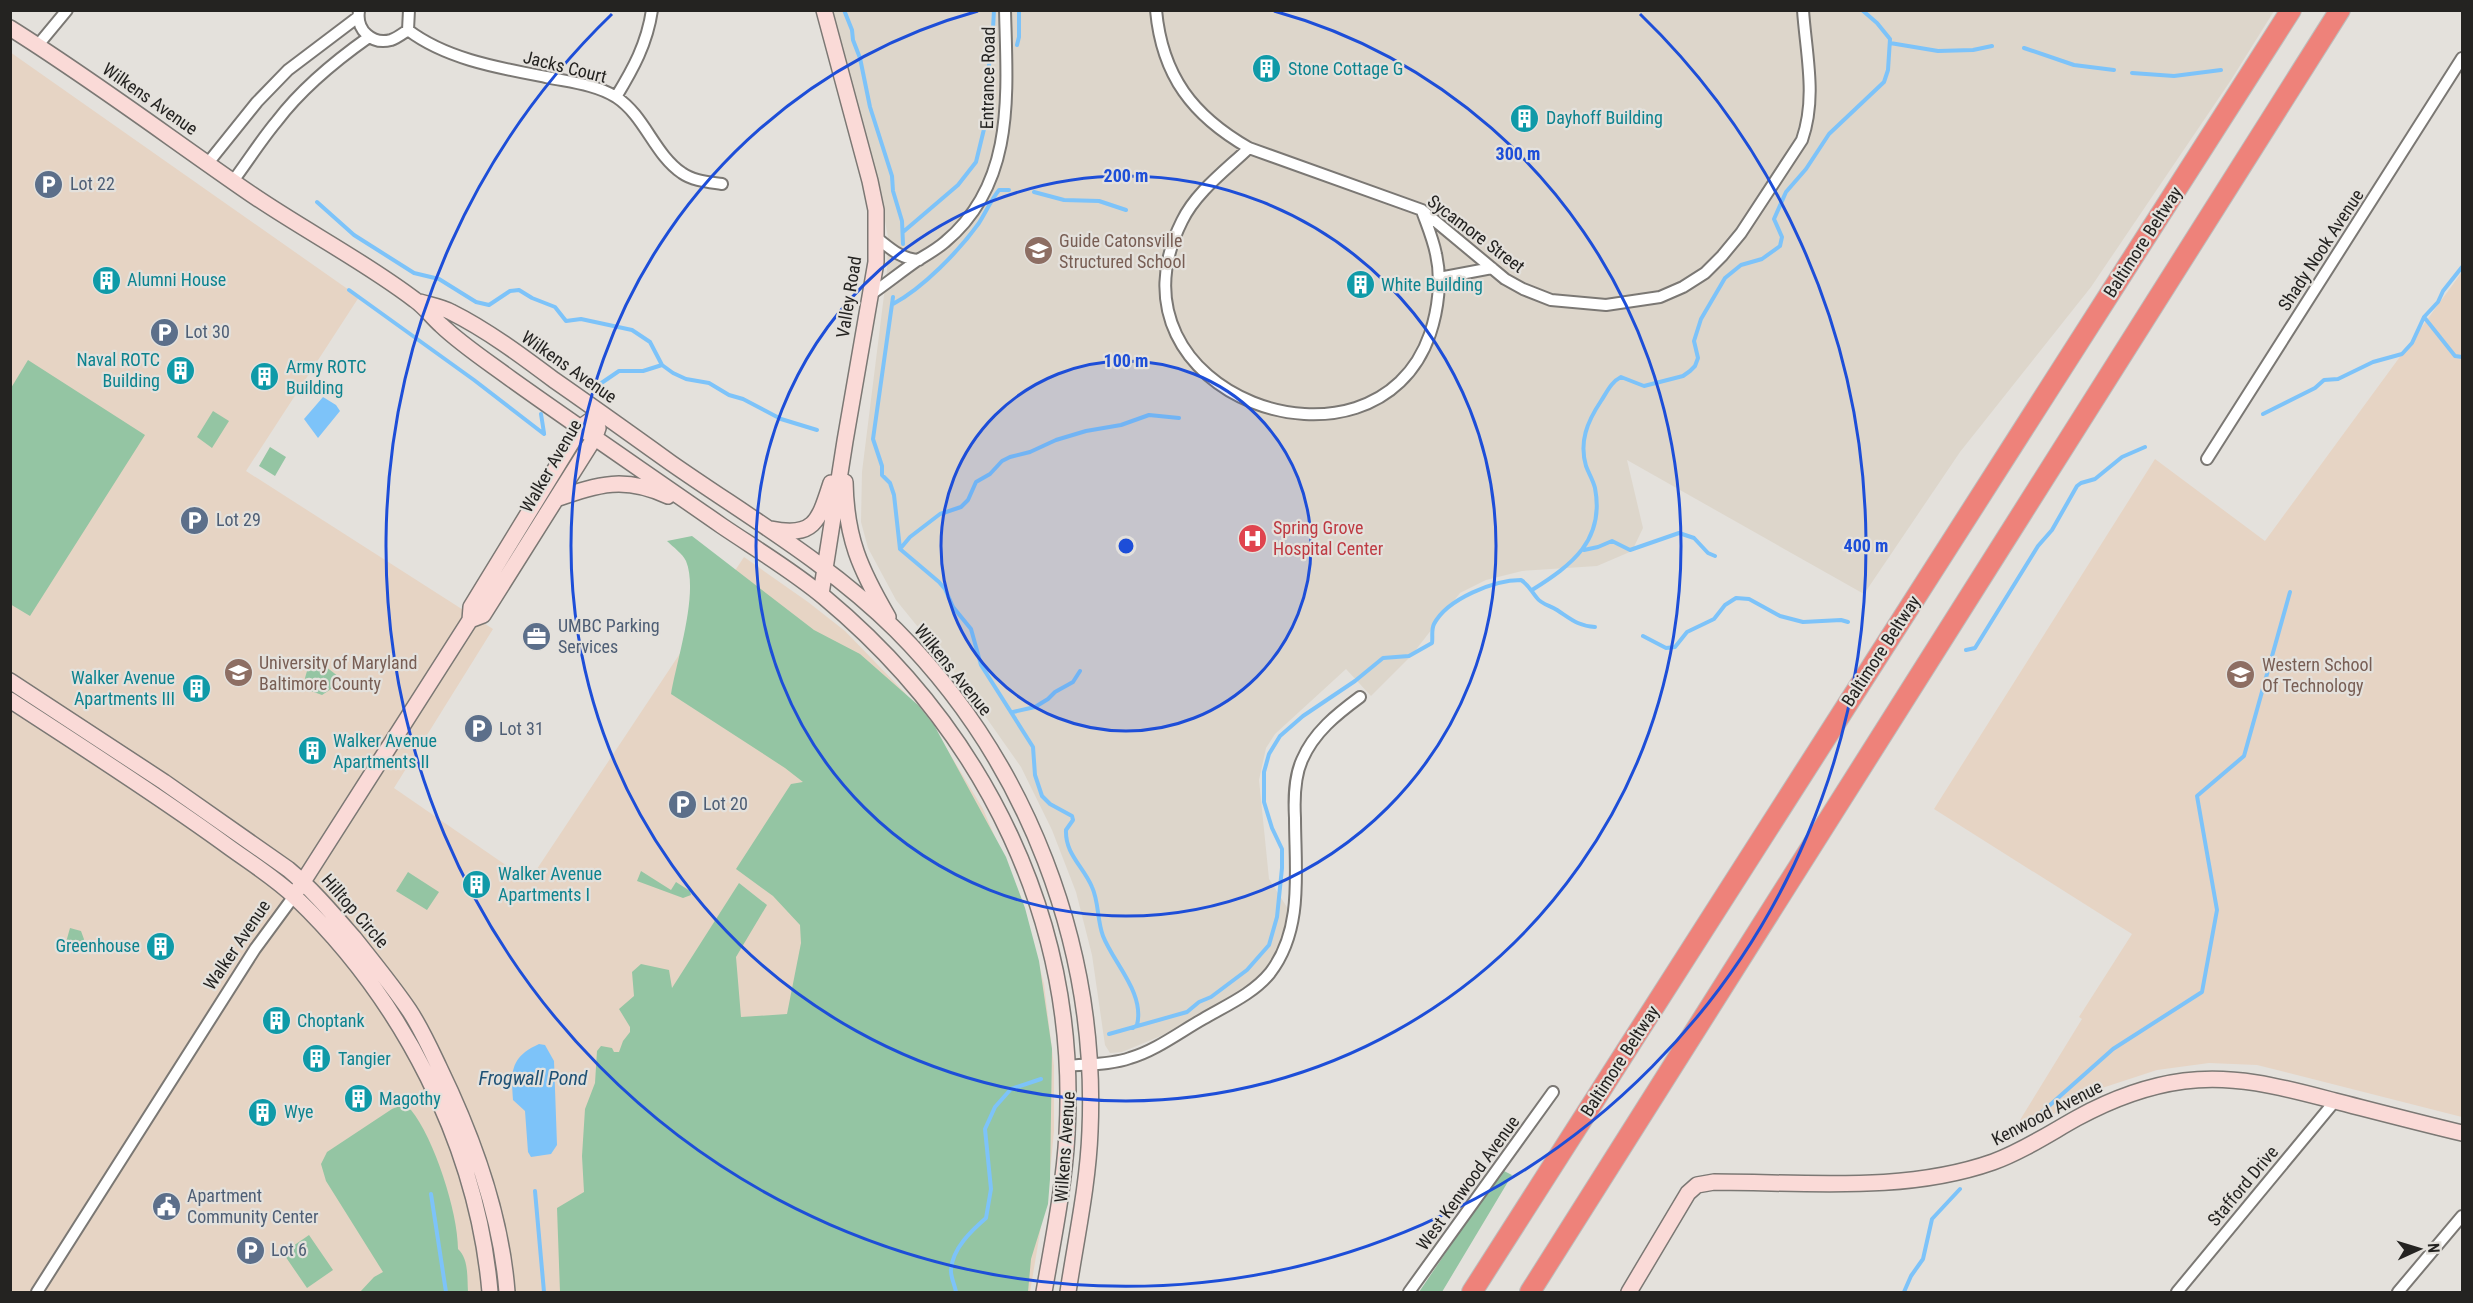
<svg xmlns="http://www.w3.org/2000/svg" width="2473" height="1303" viewBox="0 0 2473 1303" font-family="'Roboto Condensed',sans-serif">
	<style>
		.built { fill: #ddd6cb }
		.education { fill: #e6d4c4 }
		.green { fill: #94c5a3 }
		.water { fill: #7dc3f9 }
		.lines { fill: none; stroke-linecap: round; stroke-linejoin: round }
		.stream { stroke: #7dc3f9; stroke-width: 4 }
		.street-casing { stroke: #7b7874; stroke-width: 14 }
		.secondary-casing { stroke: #7b7874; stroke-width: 18 }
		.highway-casing { stroke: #bdbdbc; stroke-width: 22 }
		.street { stroke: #fff; stroke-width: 10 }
		.secondary { stroke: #fadad7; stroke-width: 15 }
		.highway { stroke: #ee827a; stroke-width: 20 }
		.ring { fill: none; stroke: #1d4ed8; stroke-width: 3 }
		.labels { text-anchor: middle; stroke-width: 4.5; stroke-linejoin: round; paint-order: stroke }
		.street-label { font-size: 18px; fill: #242321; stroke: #e4e1dc }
		.culture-label { font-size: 18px; fill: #0d838f; stroke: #e4e1dc; text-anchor: start }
		.service-label { font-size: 18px; fill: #4e5e75; stroke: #e4e1dc; text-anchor: start }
		.education-label { font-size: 18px; fill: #785e54; stroke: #e4e1dc; text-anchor: start }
		.health-label { font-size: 18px; fill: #be3a42; stroke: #e4e1dc; text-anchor: start }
		.water-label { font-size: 20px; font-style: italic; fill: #1e5175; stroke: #e4e1dc }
		.centre { fill: #1d4ed8; stroke: #e4e1dc; stroke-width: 3 }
		.ring-label { font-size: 18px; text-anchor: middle; font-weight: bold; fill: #1d4ed8; stroke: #e4e1dc; stroke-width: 4.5; stroke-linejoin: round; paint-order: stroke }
	</style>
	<rect width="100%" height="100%" fill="#e4e1dc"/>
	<path class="built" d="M831,11H2274L2231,80L2091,287L1960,452L1864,594L1627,460L1643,528L1632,551L1597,566L1522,571L1486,580L1460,593L1411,656L1371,696L1346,669L1275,734L1266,748L1259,780L1269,879L1290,912L1284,937L1271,963L1255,979L1235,993L1163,1035L1122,1052L1110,1053L1105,1045L1092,955L1076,892L1052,830L1021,767L952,669L896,600L868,548L861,522L862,472L887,271L888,237L879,189Z"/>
	<path class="education" d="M10,52L359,297L246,471L493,629L394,788L529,881L744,557L808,602L845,631L905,693L936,731L983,809L1023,902L1044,984L1054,1066V1131L1050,1173L1030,1292H11Z
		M2462,272V1117L2257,1065L2209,1063L2157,1070L2102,1088L2009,1138L2082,1019L2079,1017L2132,934L1934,809L2155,459L2265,541Z"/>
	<path class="green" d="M28,360L145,435L30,616L10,604L11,388Z
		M213,411L229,421L212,448L197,437Z
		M270,447L286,457L275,476L259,466Z
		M692,536L814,630L860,654L918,705L934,725L1006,857L1025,908L1039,961L1052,1049L1050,1179L1048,1204L1031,1259L1028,1292H560L557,1208L584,1192L582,1156L585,1109L595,1083L597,1051L601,1046L612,1048L614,1052H619L623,1041L630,1032V1027L619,1009L634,996L632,972L641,964L669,970L672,988L739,883L767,905L736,957L741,1017L787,1014L801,943L800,925L773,896L736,869L791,784L803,782L785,768L671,694C677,659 699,593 686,561C683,554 673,547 667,541Z
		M320,665L325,666L339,677L331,689L322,695L308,690L305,678L307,671Z
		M641,871L671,890L676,882L690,891L691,895L683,898L637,881Z
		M408,872L439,892L427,910L396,891Z
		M70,928L81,931L85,942L84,947L63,953Z
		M399,1106L411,1110C434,1138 458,1212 458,1249C469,1259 467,1278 468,1292H360L374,1277L383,1272L326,1181L321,1164L327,1152L392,1109Z
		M1502,1170L1512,1175L1442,1292H1419Z
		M309,1235L333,1270L307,1288L283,1253Z"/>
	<path class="water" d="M323,397L336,405L340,411L318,438L304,419Z
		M539,1044L545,1045L554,1061L557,1145L551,1154L531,1157L528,1152L525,1111L513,1100C511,1072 510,1057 539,1044Z"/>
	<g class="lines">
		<path class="stream" d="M844,10L852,30L853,40L860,58L870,107L892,176L893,191L902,221L903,244
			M1890,43L1938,51L1973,50L1992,46
			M1017,45L1019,37V10
			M2024,48L2074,65L2114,70
			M2132,73L2174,76L2221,70
			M1034,192L1064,200L1099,201L1126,210
			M317,202L354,235L414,273L439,279L476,302L489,305L510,291L519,290L532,298L555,307L566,321L581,319L632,330L650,342L662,365L673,373L686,379L709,383L729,395L743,399L781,419L817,430
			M903,232L958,185L976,162L985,125L986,83L992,47L994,10
			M349,290L474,380L544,434
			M893,297L873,439L882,466V475L890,483L894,495L900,549L939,582L945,589L953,607L971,629L981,665L1033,747L1035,775L1042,796L1050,804L1072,816L1073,820L1066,830C1065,854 1083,866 1092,887C1099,902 1097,920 1103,936C1114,964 1145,993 1137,1025L1133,1028
			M893,304C923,288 959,251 979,223C986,212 991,200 999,190H1009
			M2424,317L2455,356L2462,357
			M597,386L619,371H643L662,365
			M541,414L544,433
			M2263,414L2315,388L2324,380L2338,379L2373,362L2402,354L2412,343L2424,317L2438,302L2443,291L2462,267
			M900,549L910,537L940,514L961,507L968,500L976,482L990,474L1002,461L1010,457L1030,452L1056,440L1086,431L1121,425L1149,415L1179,418
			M1584,550L1598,547L1612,541L1630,550L1679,533L1694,538L1708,553L1715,556
			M1532,590C1572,565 1605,540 1595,488C1593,480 1589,474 1586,466C1579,442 1587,422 1601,401C1607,392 1611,382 1621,377L1644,386L1683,376L1690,371L1695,366L1698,358L1694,341L1701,319L1725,278L1741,265L1762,259L1780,246L1782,237L1774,219L1786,192L1806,169L1829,134L1884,82L1888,70L1890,39L1877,23L1862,10
			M1643,636L1666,648L1675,647L1687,632L1714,619L1725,605L1736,598L1749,599L1780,616L1803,622L1841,620L1848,622
			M1966,650L1975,648L2038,546L2052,530L2077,486L2081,483L2095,479L2122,457L2145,447
			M1013,712L1035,707L1048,699L1055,692L1073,682L1080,671
			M1109,1034L1187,1012L1199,1002L1211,997L1247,970L1269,945L1277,917L1282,868V849L1272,828L1264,802V772L1269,754L1280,736L1303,716L1355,681L1383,658L1409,656L1432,643C1433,637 1431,630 1434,624C1447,599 1494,580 1521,580C1529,585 1531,591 1537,598C1541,604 1551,606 1557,610C1571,619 1578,626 1595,627
			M2032,1121L2113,1049L2202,992L2217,910L2197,796L2244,756L2290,592
			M535,1191L544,1292
			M431,1194L446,1292
			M956,1292C955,1285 950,1276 951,1269C953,1248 971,1231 986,1218L991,1189L985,1129L995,1107L1011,1089L1041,1079
			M1904,1292L1911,1276L1923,1259L1932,1219L1960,1189"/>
		<defs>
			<path id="street" d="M1156,10C1162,76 1193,116 1249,148L1422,210L1505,279L1523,289L1551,300L1606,305L1660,297L1683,287L1705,273L1722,256L1741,233L1802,140C1817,97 1806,54 1803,10
				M359,11C356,30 372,45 391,40C397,38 402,34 408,30L409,10
				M408,30C446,59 499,68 546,77C569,82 595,84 616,97C645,116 654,154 682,173C693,181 709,182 722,184
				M38,45L67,10
				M616,97C633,69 647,44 652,10
				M1249,148C1226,170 1196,192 1182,221C1095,395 1375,493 1430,334C1438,310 1442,280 1436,254C1433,239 1427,225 1422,211
				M208,163L257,102L288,70L358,17
				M233,181C248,161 261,140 277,121C302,88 335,61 369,37
				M877,238C891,249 901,259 919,260
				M1439,278L1492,268
				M870,295C886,284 902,271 918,260C928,254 937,249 945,242C1016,183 1007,93 1005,10
				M2207,459L2462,58
				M1067,1066C1087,1064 1110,1065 1130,1058C1155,1051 1180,1032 1203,1019C1225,1006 1253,994 1270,973C1304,929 1295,870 1295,818C1294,799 1294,778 1302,760C1314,732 1337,714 1360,697
				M37,1292L255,949L294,896
				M1409,1292L1553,1092
				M2177,1292L2335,1101
				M2398,1292L2462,1216"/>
			<path id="secondary" d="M10,28C93,80 171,139 251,194C305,231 364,261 415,300C425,307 432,317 441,325C462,345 488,362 511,379C581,429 652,477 722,526C756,549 793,571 824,597C986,732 1079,922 1067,1134C1064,1187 1053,1240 1044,1292
				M420,302C430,305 442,307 451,312C487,330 522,356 554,380C593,407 632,435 671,463C747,516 830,564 896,630C1027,761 1098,946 1090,1131C1088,1185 1076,1239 1068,1292
				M845,482C846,538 860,569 888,617
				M556,499C600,484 624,476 668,496
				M771,529C815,538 819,520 831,483
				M821,594L845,441L876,262V210L870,181L824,10
				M470,620L483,615L595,437L598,428
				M10,681L164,782L288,869C312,889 333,914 354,938C373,962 392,985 409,1010C421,1028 430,1048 439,1067C473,1137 501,1214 507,1292
				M10,700C82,747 153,792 222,842C246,860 273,876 295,897C402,999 477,1144 490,1292
				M299,888L470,620L471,607L581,427L601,413
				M1629,1292L1688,1193L1697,1185L1714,1182C1806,1182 1905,1193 1993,1162C2023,1151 2050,1133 2077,1118C2110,1100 2146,1086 2184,1081C2236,1074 2285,1088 2335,1101C2378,1112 2420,1123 2462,1133"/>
			<path id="highway" d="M1472,1292L2291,10
				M1530,1292L2340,10"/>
		</defs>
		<use href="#street" class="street-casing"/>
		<use href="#secondary" class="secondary-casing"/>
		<use href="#highway" class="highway-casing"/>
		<use href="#street" class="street"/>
		<use href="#secondary" class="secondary"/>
		<use href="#highway" class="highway"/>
	</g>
	<circle cx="1126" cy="546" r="185" fill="#1d4ed8" fill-opacity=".12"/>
	<g class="ring">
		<circle cx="1126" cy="546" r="185"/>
		<circle cx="1126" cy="546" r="370"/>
		<path d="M1274 11A555 555 0 1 1 978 11"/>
		<path d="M1640 14A740 740 0 1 1 612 14"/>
	</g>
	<defs>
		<symbol id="building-disc" viewBox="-11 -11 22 22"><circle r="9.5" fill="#0f9aa8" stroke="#e4e1dc"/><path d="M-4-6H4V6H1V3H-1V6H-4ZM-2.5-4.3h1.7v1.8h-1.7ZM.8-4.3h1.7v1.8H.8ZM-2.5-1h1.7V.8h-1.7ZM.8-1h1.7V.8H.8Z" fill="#fff"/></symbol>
		<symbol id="parking-disc" viewBox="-11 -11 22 22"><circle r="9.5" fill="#5c6f8a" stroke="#e4e1dc"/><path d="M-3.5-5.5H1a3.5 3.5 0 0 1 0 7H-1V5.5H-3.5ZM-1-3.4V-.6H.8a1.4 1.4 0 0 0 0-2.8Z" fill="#fff"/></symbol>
		<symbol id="school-disc" viewBox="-11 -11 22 22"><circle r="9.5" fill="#8d6e63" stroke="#e4e1dc"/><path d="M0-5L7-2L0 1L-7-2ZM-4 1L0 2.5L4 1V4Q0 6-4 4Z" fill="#fff"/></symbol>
		<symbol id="hospital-disc" viewBox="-11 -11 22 22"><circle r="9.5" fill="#e0444e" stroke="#e4e1dc"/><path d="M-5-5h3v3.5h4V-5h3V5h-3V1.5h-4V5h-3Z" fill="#fff"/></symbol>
		<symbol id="office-disc" viewBox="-11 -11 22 22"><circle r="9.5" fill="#5c6f8a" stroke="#e4e1dc"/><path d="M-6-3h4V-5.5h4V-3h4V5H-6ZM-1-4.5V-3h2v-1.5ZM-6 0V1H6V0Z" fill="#fff"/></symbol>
		<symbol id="university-disc" viewBox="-11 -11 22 22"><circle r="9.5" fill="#8d6e63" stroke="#e4e1dc"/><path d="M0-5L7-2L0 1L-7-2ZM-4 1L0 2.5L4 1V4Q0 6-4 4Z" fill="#fff"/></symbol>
		<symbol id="civic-disc" viewBox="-11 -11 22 22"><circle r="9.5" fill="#5c6f8a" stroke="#e4e1dc"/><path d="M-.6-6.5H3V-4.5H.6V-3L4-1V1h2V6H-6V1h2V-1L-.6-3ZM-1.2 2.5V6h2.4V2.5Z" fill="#fff"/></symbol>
	</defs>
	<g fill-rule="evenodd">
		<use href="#building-disc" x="1250" y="52" width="33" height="33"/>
		<use href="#building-disc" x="1508" y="102" width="33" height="33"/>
		<use href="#parking-disc" x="32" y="168" width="33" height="33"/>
		<use href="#school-disc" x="1022" y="234" width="33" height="33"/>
		<use href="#building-disc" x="90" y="264" width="33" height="33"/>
		<use href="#building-disc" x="1344" y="268" width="33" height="33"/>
		<use href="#parking-disc" x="148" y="316" width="33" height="33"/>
		<use href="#building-disc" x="164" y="354" width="33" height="33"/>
		<use href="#building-disc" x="248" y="360" width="33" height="33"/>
		<use href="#parking-disc" x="178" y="504" width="33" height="33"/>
		<use href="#hospital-disc" x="1236" y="522" width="33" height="33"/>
		<use href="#office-disc" x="520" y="620" width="33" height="33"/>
		<use href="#university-disc" x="222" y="656" width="33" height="33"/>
		<use href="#school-disc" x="2224" y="658" width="33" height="33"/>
		<use href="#building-disc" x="180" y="672" width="33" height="33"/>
		<use href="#parking-disc" x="462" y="712" width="33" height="33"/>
		<use href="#building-disc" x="296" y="734" width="33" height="33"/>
		<use href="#parking-disc" x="666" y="788" width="33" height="33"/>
		<use href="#building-disc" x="460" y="868" width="33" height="33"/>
		<use href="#building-disc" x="144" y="930" width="33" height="33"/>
		<use href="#building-disc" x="260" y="1004" width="33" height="33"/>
		<use href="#building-disc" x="300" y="1042" width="33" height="33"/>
		<use href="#building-disc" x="342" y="1082" width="33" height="33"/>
		<use href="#building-disc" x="246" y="1096" width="33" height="33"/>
		<use href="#civic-disc" x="150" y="1190" width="33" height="33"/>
		<use href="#parking-disc" x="234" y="1234" width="33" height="33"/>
	</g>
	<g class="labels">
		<g class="street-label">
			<text transform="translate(565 67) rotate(14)" y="6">Jacks Court</text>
			<text transform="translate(988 78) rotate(-89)" y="6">Entrance Road</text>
			<text transform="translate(150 99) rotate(35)" y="6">Wilkens Avenue</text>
			<text transform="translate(1476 234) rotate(37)" y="6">Sycamore Street</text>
			<text transform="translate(2143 242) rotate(-57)" y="6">Baltimore Beltway</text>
			<text transform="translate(2321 250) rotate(-57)" y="6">Shady Nook Avenue</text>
			<text transform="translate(849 297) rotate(-81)" y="6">Valley Road</text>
			<text transform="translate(569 367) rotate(35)" y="6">Wilkens Avenue</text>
			<text transform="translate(551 466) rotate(-60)" y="6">Walker Avenue</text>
			<text transform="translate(1881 651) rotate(-57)" y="6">Baltimore Beltway</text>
			<text transform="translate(953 670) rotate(51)" y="6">Wilkens Avenue</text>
			<text transform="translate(355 911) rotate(49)" y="6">Hilltop Circle</text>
			<text transform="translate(237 945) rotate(-56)" y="6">Walker Avenue</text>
			<text transform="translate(1620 1061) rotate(-57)" y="6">Baltimore Beltway</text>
			<text transform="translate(2047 1113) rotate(-27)" y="6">Kenwood Avenue</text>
			<text transform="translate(1065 1147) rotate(-86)" y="6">Wilkens Avenue</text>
			<text transform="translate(1468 1183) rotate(-54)" y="6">West Kenwood Avenue</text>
			<text transform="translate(2243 1186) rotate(-50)" y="6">Stafford Drive</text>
		</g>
		<g class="culture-label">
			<text x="1288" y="75">Stone Cottage G</text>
			<text x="1546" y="124">Dayhoff Building</text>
			<text x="127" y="286">Alumni House</text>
			<text x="1381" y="291">White Building</text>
			<text x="160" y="366" text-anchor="end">Naval ROTC<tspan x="160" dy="21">Building</tspan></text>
			<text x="286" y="373">Army ROTC<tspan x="286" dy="21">Building</tspan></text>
			<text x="175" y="684" text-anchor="end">Walker Avenue<tspan x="175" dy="21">Apartments III</tspan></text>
			<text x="333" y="747">Walker Avenue<tspan x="333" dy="21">Apartments II</tspan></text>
			<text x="498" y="880">Walker Avenue<tspan x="498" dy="21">Apartments I</tspan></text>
			<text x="140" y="952" text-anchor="end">Greenhouse</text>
			<text x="297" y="1027">Choptank</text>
			<text x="338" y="1065">Tangier</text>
			<text x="379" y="1105">Magothy</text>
			<text x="284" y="1118">Wye</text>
		</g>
		<g class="service-label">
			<text x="70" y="190">Lot 22</text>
			<text x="185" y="338">Lot 30</text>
			<text x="216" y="526">Lot 29</text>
			<text x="558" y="632">UMBC Parking<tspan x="558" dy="21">Services</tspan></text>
			<text x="499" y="735">Lot 31</text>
			<text x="703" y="810">Lot 20</text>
			<text x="187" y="1202">Apartment<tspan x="187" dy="21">Community Center</tspan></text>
			<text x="271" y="1256">Lot 6</text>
		</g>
		<g class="education-label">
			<text x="1059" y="247">Guide Catonsville<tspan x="1059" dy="21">Structured School</tspan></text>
			<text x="259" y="669">University of Maryland<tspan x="259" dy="21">Baltimore County</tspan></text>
			<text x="2262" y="671">Western School<tspan x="2262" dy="21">Of Technology</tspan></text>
		</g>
		<g class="health-label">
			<text x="1273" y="534">Spring Grove<tspan x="1273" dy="21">Hospital Center</tspan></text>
		</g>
		<g class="water-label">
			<text x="533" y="1085">Frogwall Pond</text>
		</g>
	</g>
	<circle cx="1126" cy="546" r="9" class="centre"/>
	<g class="ring-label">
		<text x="1518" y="160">300 m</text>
		<text x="1126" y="182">200 m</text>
		<text x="1126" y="367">100 m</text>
		<text x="1866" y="552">400 m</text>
	</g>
	<rect width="2473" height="1303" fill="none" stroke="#242321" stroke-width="24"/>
	<g transform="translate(2419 1249) rotate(86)" stroke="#e4e1dc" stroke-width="4.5" paint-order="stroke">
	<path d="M0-4.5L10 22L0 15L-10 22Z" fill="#242321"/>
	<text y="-9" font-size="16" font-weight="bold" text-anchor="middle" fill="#242321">N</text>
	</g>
</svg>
